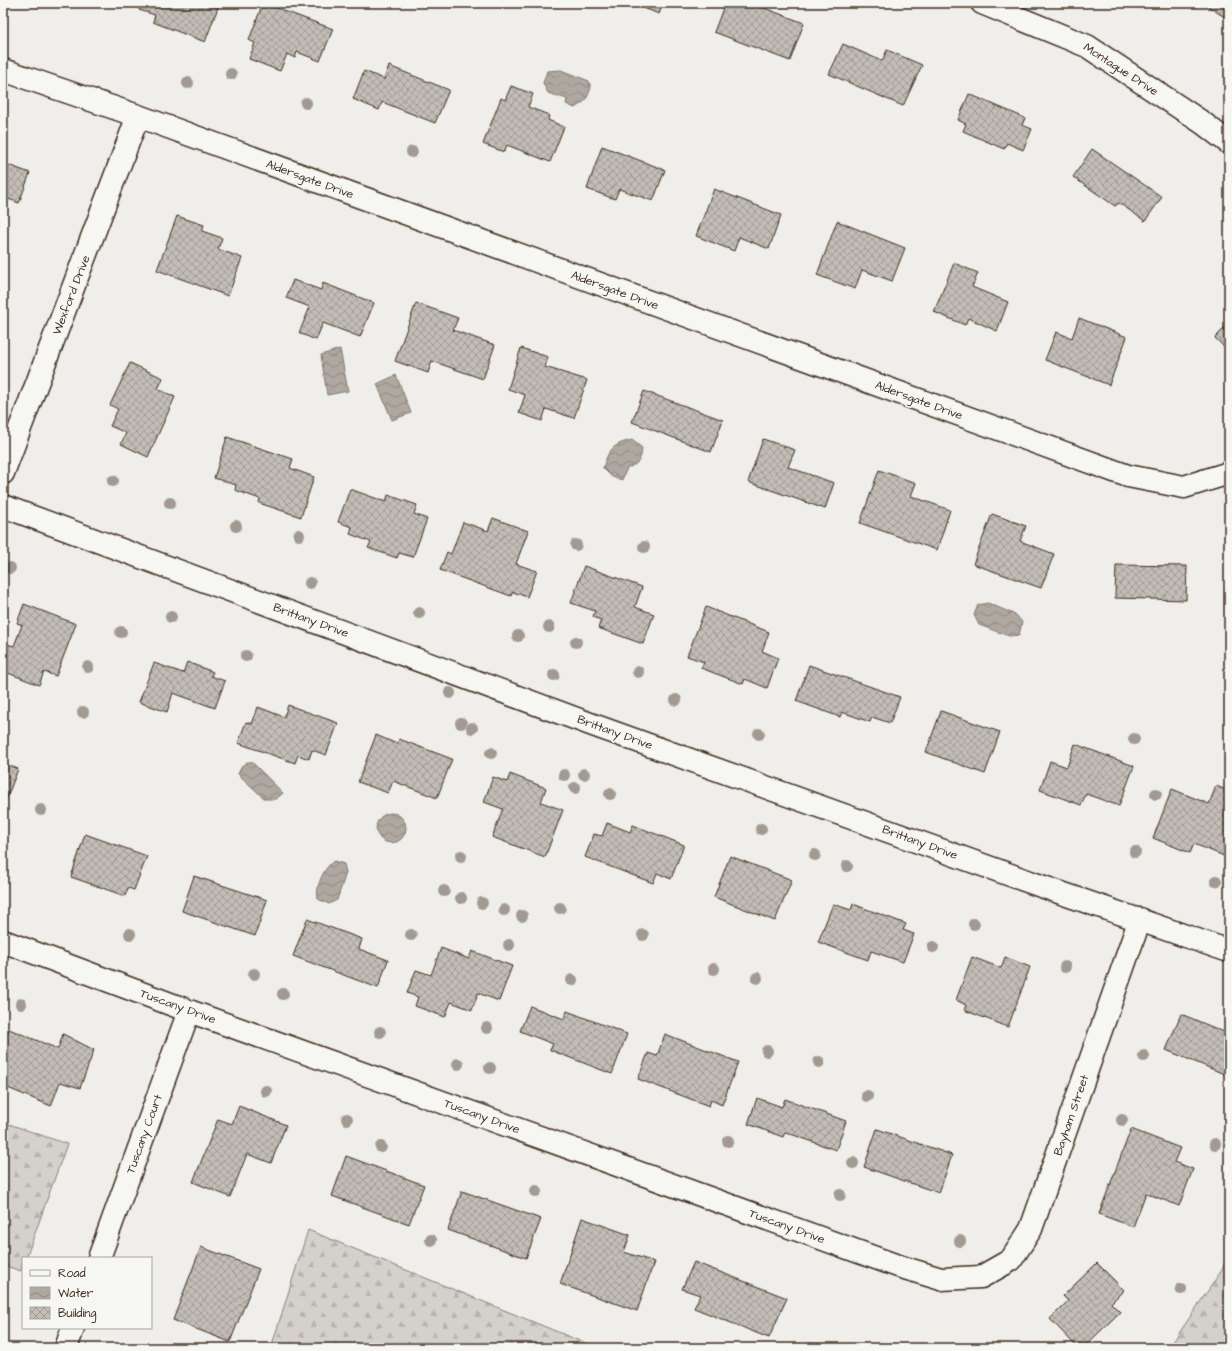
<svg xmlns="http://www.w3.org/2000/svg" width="1232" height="1351" viewBox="0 0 1232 1351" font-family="'Architects Daughter',sans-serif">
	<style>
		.forest { fill: url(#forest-firs); stroke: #887e75 }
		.water { fill: url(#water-waves); stroke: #81766d }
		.building { fill: url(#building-cross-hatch); stroke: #3b2a1e }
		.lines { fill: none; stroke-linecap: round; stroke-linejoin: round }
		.street-casing { stroke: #3b2a1e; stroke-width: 25 }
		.street { stroke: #f6f6f2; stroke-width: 22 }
		.tree { fill: #a19992 }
		.labels { text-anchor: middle; stroke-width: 3.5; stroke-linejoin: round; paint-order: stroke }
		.street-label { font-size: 12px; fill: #3b2a1e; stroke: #f6f6f2 }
	</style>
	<defs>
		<pattern id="forest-firs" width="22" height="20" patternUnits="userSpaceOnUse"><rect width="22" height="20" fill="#d4d1cc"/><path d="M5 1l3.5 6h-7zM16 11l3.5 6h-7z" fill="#b7b4af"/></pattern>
		<pattern id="water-waves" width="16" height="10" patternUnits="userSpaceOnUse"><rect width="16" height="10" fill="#afa8a1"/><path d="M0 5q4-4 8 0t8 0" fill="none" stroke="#908983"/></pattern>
		<pattern id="building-cross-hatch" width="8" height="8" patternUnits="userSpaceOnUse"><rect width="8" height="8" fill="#c2bdb7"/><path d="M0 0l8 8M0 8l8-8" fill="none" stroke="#9f9a94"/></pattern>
	</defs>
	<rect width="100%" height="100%" fill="#efeeea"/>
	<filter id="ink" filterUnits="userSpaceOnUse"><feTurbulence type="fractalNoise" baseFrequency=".025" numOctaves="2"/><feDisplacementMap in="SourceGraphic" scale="8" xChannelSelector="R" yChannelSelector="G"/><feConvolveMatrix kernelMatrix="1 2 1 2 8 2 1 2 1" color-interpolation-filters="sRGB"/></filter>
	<g filter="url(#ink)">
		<path class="forest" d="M3,1122L67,1144L26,1258H23L21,1271L3,1265Z
			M308,1230L597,1348H271Z
			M1229,1251V1348H1169L1222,1270Z"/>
		<path class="water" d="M561,70L589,81L591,88L586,100L575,108L566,104L567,99L548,93L543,83L547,71Z
			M340,349L348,391L327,395L321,355Z
			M396,375L411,413L392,420L377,384Z
			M632,440L642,448C641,460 639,464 627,468L622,480L612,477L603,468C608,450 613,444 632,440Z
			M988,603L1016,615L1022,622L1019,635L1009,636L979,625L974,615L978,605Z
			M247,762H252L283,793L276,799H265L238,774L242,766Z
			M376 828a15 15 0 1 1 30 0a15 15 0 1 1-30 0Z
			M334,861L344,864L346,873L337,900L329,904L318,899C315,887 324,867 334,861Z"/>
		<path class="building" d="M141,3H213L219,5L205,42L153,22L155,15L139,10Z
			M263,3L333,29L320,61L297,52L295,58L287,54L280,71L249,59L255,43L249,40Z
			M631,3H663L659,14Z
			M725,3H751L804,23L790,61L714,32Z
			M1203,3H1229V20Z
			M843,44L882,61L887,50L922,65L903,106L829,74Z
			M389,66L449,90L435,123L382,102L379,110L353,99L364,71L384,79Z
			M511,86L533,94L528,107L549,115L548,120L564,127L550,162L507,145L504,152L483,144L501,98L505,100Z
			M969,94L1025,118L1022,125L1032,129L1023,150L1007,143L1004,149L963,131L966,124L958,120Z
			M602,146L665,170L653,201L619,189L615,199L587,189Z
			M1092,149L1162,197L1145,221L1119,203L1115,206L1073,177Z
			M3,163L30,173L19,203L3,197Z
			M714,189L781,215L769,249L739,237L734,251L696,236Z
			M177,216L204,225L202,231L222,238L218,249L242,258L228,296L157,270Z
			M837,221L905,248L892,281L862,270L855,289L817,275Z
			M954,263L978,273L972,287L1008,302L997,331L968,318L965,325L934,312Z
			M293,280L321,290L323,283L374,303L360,337L323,323L316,340L299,333L310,307L286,298Z
			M416,303L458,318L453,330L495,345L483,379L432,361L428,373L395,361Z
			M1079,318L1127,337L1109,385L1045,360L1056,332L1072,338Z
			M1229,323V352L1215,338Z
			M521,348L548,357L545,367L587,380L574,418L546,409L542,421L519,413L525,395L508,389Z
			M130,363L163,378L158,389L175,397L148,457L121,444L126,433L110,426L118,409L110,405Z
			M644,391L723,420L711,452L632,422Z
			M227,437L293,459L290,468L314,477L301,517L259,503L260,499L235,490L236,485L214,478Z
			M763,439L795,450L788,467L834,483L825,509L748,482Z
			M879,470L916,483L911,496L950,510L937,550L860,523Z
			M350,489L386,502L388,495L417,505L414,514L427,519L413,557L399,553L397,558L368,548L371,542L350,534L352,527L338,522Z
			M992,514L1026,526L1020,541L1054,554L1041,588L973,564Z
			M493,518L528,531L516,564L537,571L527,597L513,592L511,596L440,570L447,552L451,554L463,522L488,531Z
			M1116,565L1187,566L1186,600L1115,598Z
			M584,566L642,587L635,607L654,614L643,644L598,628L601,620L593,617L595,611L571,603Z
			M24,604L76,624L56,676L44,672L39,685L3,671V655L7,644L14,646L22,625L17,623Z
			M706,607L769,632L762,651L778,658L767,688L745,679L743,684L701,668L704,662L687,656Z
			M187,662L213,672L211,676L225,681L215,708L173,693L167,712L139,702L154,663L183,673Z
			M809,665L900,697L890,723L872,717L870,722L842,712L840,717L796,701Z
			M288,705L338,723L326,755L312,750L309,759L298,755L295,763L238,743L246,722L252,724L258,707L284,717Z
			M941,711L1000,732L985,774L926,752Z
			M376,735L397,744L399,739L452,759L437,798L393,781L388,793L358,782Z
			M1075,744L1134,766L1119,806L1086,794L1081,805L1040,790L1050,761L1067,767Z
			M3,763L18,769L3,808Z
			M510,774L546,788L541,802L563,810L545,857L492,837L503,809L484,802L493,777L507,782Z
			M1216,786L1229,791V844L1224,856L1194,844L1190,853L1153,838L1172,789L1209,804Z
			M607,823L630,832L633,825L684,845L671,879L657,873L653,883L585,857L594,834L602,836Z
			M85,834L147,856L134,890L128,888L125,896L71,877Z
			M730,856L792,880L775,921L714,897Z
			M194,876L267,900L255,936L182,911Z
			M833,904L851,910L853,904L906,924L903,930L914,934L903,962L871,951L868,960L818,942Z
			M307,919L362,939L359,949L388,960L378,988L293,956Z
			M441,948L469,959L472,951L512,966L499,1001L478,993L472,1010L451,1002L445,1017L415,1006L418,997L407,993L416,970L431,975Z
			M972,957L1001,968L1005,957L1030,967L1008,1027L964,1010L966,1005L956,1000Z
			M530,1006L564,1019L567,1011L627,1034L612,1074L550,1050L553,1044L520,1031Z
			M1181,1014L1229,1034V1076L1166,1050Z
			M9,1029L58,1049L63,1034L94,1050L80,1088L60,1082L51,1106L3,1086V1044Z
			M665,1034L738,1062L722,1105L711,1100L709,1106L638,1079L648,1053L657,1056Z
			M757,1098L782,1107L785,1099L846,1121L836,1150L785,1132L783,1137L748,1124Z
			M239,1106L286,1125L271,1163L247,1154L230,1197L193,1182L218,1119L232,1124Z
			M877,1129L952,1155L939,1193L864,1167Z
			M1131,1129L1180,1148L1174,1162L1193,1169L1179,1206L1146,1193L1133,1227L1099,1214Z
			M346,1156L424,1185L409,1224L332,1196Z
			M462,1191L541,1219L526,1258L448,1230Z
			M582,1218L630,1235L624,1252L654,1262L637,1311L560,1284Z
			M201,1247L259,1269L230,1342L173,1320Z
			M694,1262L787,1298L769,1338L694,1308L700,1295L682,1289Z
			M1097,1263L1124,1290L1111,1303L1120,1312L1083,1348H1078L1050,1319L1068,1301L1063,1296Z
			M810,1343L823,1348H809Z
			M839,1344L851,1348H838Z"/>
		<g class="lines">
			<defs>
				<path id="street" d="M982,3L1087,46L1203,123L1229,143
					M3,70L138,116L1128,476L1184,487L1229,473
					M3,473L138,116
					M3,506L593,725L1041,886L1229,951
					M3,941L189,1011L898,1266L941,1279L981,1277L1011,1260L1031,1229L1140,919
					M99,1258L189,1011
					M66,1348L73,1328"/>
			</defs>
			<use href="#street" class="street-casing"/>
			<use href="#street" class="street"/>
		</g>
		<g class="tree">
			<circle cx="231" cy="74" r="6"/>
			<circle cx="188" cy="83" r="6"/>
			<circle cx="306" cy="103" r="6"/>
			<circle cx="412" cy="152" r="6"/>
			<circle cx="113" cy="481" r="6"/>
			<circle cx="170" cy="503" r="6"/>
			<circle cx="236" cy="526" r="6"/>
			<circle cx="299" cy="535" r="6"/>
			<circle cx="576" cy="545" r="6"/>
			<circle cx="644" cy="547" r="6"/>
			<circle cx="10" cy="568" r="6"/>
			<circle cx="310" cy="583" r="6"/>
			<circle cx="419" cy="613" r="6"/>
			<circle cx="171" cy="617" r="6"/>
			<circle cx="549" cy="627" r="6"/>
			<circle cx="121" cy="632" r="6"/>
			<circle cx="518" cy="636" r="6"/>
			<circle cx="576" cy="642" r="6"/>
			<circle cx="246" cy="656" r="6"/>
			<circle cx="88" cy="667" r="6"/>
			<circle cx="638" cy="672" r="6"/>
			<circle cx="554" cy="675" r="6"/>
			<circle cx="450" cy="693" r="6"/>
			<circle cx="676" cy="700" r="6"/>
			<circle cx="83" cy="712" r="6"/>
			<circle cx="461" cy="723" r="6"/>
			<circle cx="472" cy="728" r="6"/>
			<circle cx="759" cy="734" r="6"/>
			<circle cx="1134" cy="739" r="6"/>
			<circle cx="491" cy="753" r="6"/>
			<circle cx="584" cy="774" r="6"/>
			<circle cx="564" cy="775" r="6"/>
			<circle cx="575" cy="788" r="6"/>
			<circle cx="610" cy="794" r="6"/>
			<circle cx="1156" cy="794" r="6"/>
			<circle cx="41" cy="810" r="6"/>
			<circle cx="761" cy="829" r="6"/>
			<circle cx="1135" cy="852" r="6"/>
			<circle cx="815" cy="855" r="6"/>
			<circle cx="461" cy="856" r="6"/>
			<circle cx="847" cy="866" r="6"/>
			<circle cx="1216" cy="881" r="6"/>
			<circle cx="444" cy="891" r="6"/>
			<circle cx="461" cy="898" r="6"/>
			<circle cx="482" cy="903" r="6"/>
			<circle cx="560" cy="908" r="6"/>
			<circle cx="504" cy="910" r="6"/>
			<circle cx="522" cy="916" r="6"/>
			<circle cx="974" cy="924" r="6"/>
			<circle cx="130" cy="934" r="6"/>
			<circle cx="411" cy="935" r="6"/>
			<circle cx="643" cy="935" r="6"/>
			<circle cx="509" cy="945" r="6"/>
			<circle cx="933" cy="947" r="6"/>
			<circle cx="1065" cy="967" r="6"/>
			<circle cx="714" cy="969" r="6"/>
			<circle cx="254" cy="974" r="6"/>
			<circle cx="757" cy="978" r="6"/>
			<circle cx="572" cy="980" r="6"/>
			<circle cx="283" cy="994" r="6"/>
			<circle cx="21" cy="1004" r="6"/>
			<circle cx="487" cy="1028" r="6"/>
			<circle cx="380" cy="1032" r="6"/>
			<circle cx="767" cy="1051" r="6"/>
			<circle cx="1144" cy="1056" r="6"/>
			<circle cx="819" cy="1062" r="6"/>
			<circle cx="458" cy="1064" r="6"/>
			<circle cx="490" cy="1068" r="6"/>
			<circle cx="266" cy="1091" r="6"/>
			<circle cx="867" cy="1096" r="6"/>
			<circle cx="347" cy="1119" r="6"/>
			<circle cx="1122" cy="1120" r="6"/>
			<circle cx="728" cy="1141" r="6"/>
			<circle cx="1215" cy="1144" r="6"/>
			<circle cx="381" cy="1147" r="6"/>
			<circle cx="853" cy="1163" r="6"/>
			<circle cx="536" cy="1191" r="6"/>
			<circle cx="840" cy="1195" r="6"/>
			<circle cx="431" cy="1240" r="6"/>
			<circle cx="960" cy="1241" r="6"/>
			<circle cx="1181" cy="1289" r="6"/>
		</g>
	</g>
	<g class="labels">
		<g class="street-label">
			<text transform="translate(1121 69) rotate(33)" y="4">Montague Drive</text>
			<text transform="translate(310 179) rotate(20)" y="4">Aldersgate Drive</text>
			<text transform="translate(615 290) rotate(20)" y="4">Aldersgate Drive</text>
			<text transform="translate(71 295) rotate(-69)" y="4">Wexford Drive</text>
			<text transform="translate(919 400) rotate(20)" y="4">Aldersgate Drive</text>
			<text transform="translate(311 620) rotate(20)" y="4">Brittany Drive</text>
			<text transform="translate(615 732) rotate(20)" y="4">Brittany Drive</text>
			<text transform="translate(920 842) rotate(20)" y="4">Brittany Drive</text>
			<text transform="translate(178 1006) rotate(20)" y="4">Tuscany Drive</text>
			<text transform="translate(1071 1115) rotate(-71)" y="4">Bayham Street</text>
			<text transform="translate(482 1116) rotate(20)" y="4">Tuscany Drive</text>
			<text transform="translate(144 1134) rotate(-70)" y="4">Tuscany Court</text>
			<text transform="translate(787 1226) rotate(20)" y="4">Tuscany Drive</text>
		</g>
	</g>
	<rect width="1232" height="1351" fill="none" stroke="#f6f6f2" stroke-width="16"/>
	<rect x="8" y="8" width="1216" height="1335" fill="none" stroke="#3b2a1e" stroke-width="1.5" filter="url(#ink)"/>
	<rect x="22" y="1257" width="130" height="72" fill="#f6f6f2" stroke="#aba49d"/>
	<rect x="30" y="1270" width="20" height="6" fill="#f6f6f2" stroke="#aba49d"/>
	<text x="58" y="1277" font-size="12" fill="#3b2a1e">Road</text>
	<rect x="30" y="1287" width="20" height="12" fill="url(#water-waves)" stroke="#aba49d"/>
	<text x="58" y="1297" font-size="12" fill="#3b2a1e">Water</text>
	<rect x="30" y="1307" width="20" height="12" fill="url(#building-cross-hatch)" stroke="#aba49d"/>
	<text x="58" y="1317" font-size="12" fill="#3b2a1e">Building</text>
</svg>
